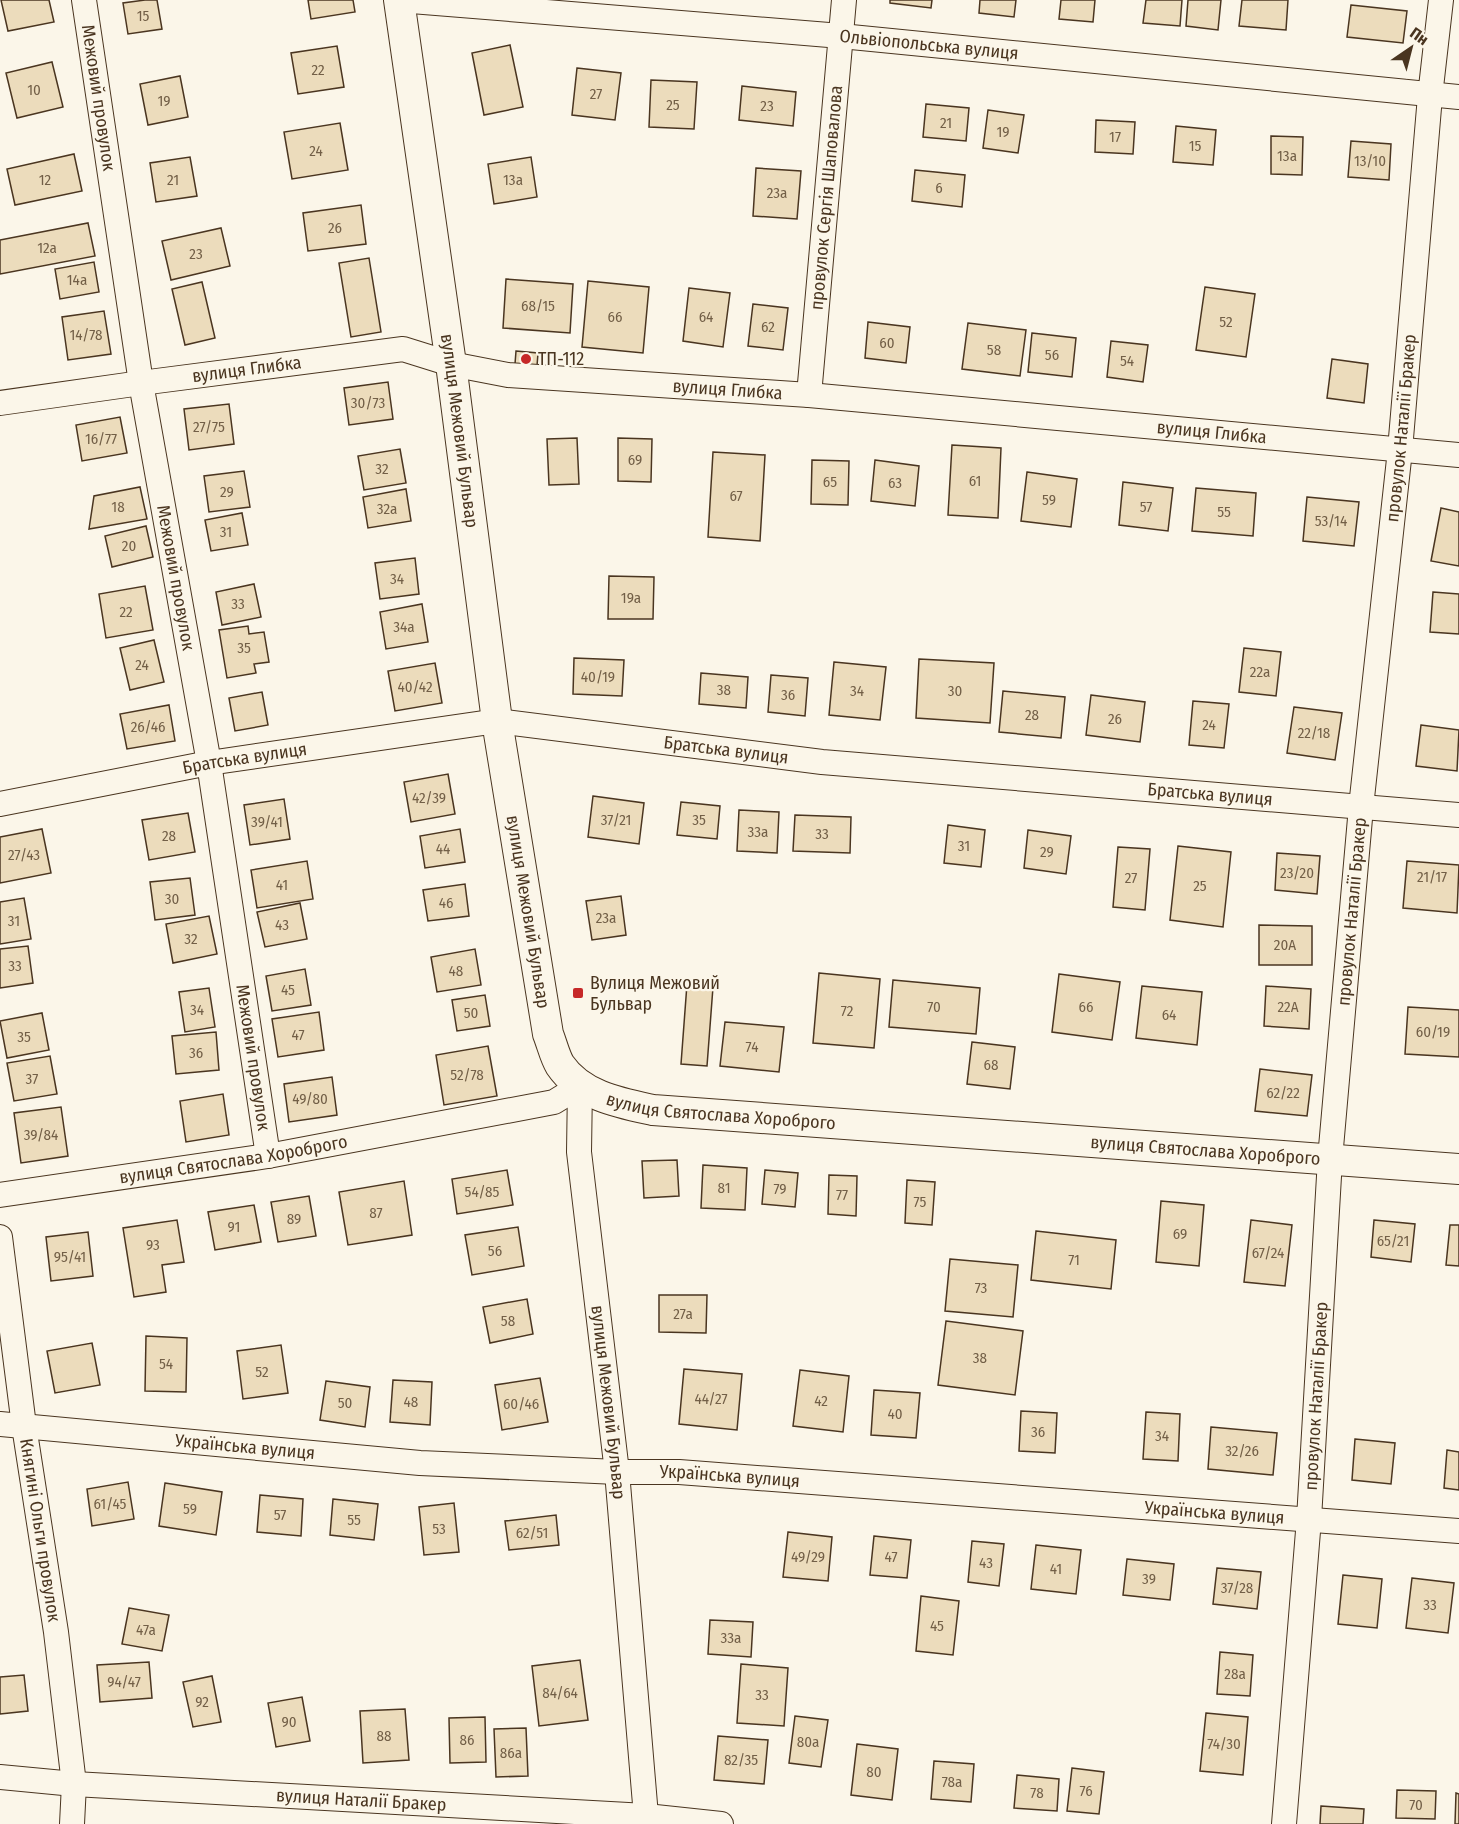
<svg xmlns="http://www.w3.org/2000/svg" width="1459" height="1824" viewBox="0 0 1459 1824" font-family="'Fira Sans Condensed',sans-serif">
	<style>
		.building { fill: #ecdcbc; stroke: #4a3520; stroke-width: 1.5 }
		.lines { fill: none; stroke-linecap: round; stroke-linejoin: round }
		.minor-casing { stroke: #4a3520; stroke-width: 26 }
		.tertiary-casing { stroke: #4a3520; stroke-width: 32 }
		.minor { stroke: #fbf6e9; stroke-width: 24 }
		.tertiary { stroke: #fbf6e9; stroke-width: 30 }
		.poi-dot { fill: #c62828; stroke: #fbf6e9; stroke-width: 2 }
		.labels { text-anchor: middle; stroke-width: 4.5; stroke-linejoin: round; paint-order: stroke }
		.number-label { font-size: 15px; fill: #725f47 }
		.street-label { font-size: 18px; fill: #4a3520; stroke: #fbf6e9 }
		.poi-label { font-size: 18px; fill: #4a3520; stroke: #fbf6e9; text-anchor: start }
	</style>
	<rect width="100%" height="100%" fill="#fbf6e9"/>
	<path class="building" d="M1,0H49L54,22L8,31Z
		M145,0H157L162,29L128,34L123,3Z
		M308,0H353L355,12L311,19Z
		M890,0H932L931,8L890,3Z
		M980,0H1016L1014,17L979,13Z
		M1061,0H1095L1093,22L1059,19Z
		M1146,0H1182L1180,26L1143,23Z
		M1188,0H1221L1218,30L1186,26Z
		M1242,0H1288L1286,30L1239,26Z
		M1351,5L1407,11L1403,43L1347,37Z
		M510,45L523,107L484,115L472,53Z
		M337,46L344,87L298,94L291,53Z
		M52,62L63,107L17,118L6,73Z
		M577,68L621,73L615,120L572,115Z
		M180,76L188,117L148,125L140,84Z
		M651,80L697,82L694,129L649,127Z
		M742,86L796,92L793,126L739,120Z
		M926,104L969,108L966,141L923,137Z
		M988,110L1024,115L1018,153L983,148Z
		M1096,120L1135,122L1133,154L1095,152Z
		M340,123L348,170L292,179L284,132Z
		M1176,126L1216,130L1213,165L1173,162Z
		M1271,136L1303,137L1302,175L1271,174Z
		M1351,141L1391,144L1389,180L1348,177Z
		M74,154L82,191L15,205L7,169Z
		M190,157L197,196L156,202L150,163Z
		M531,157L537,197L494,204L488,164Z
		M756,168L801,171L797,219L753,216Z
		M915,170L965,175L962,207L912,201Z
		M361,205L366,244L308,251L303,213Z
		M88,223L95,256L0,274V240Z
		M221,228L230,266L171,280L162,241Z
		M369,258L381,332L351,337L339,263Z
		M94,262L99,292L60,299L55,269Z
		M506,279L573,284L570,333L503,328Z
		M588,281L649,287L643,353L582,347Z
		M202,282L215,338L185,345L172,289Z
		M1205,287L1255,294L1246,357L1196,350Z
		M689,288L730,293L723,347L683,341Z
		M753,304L788,308L783,350L748,346Z
		M104,311L111,354L68,360L62,317Z
		M868,322L910,327L906,363L865,358Z
		M968,323L1026,330L1020,376L962,369Z
		M1032,333L1076,338L1072,377L1028,372Z
		M1111,341L1148,345L1143,382L1107,377Z
		M516,351L538,353L537,366L515,364Z
		M1332,359L1368,364L1364,403L1327,398Z
		M388,382L393,419L349,425L344,388Z
		M229,404L234,444L189,450L184,409Z
		M120,417L127,453L82,461L76,425Z
		M577,438L579,484L549,485L547,439Z
		M618,438L652,439L651,482L618,481Z
		M952,445L1001,448L998,518L948,515Z
		M400,449L406,483L364,490L358,456Z
		M713,452L765,455L760,541L708,537Z
		M812,460L849,461L848,505L811,504Z
		M875,460L919,466L915,506L871,501Z
		M244,471L250,507L209,512L204,476Z
		M1027,472L1077,479L1071,527L1021,521Z
		M1123,482L1173,488L1168,531L1119,525Z
		M140,487L147,519L89,529L94,496Z
		M1196,488L1256,493L1253,536L1192,531Z
		M406,489L411,521L368,528L363,497Z
		M1307,497L1359,502L1354,546L1303,541Z
		M1441,508L1459,512V566L1431,561Z
		M242,513L248,545L211,551L205,520Z
		M146,526L153,557L112,567L105,536Z
		M415,558L419,594L380,599L375,563Z
		M609,576L654,577L653,619H608Z
		M254,584L261,617L222,625L216,592Z
		M145,586L153,630L106,638L99,594Z
		M1433,592L1459,594V634L1430,632Z
		M422,604L428,642L386,649L380,612Z
		M248,626L249,634L264,632L269,662L254,664L256,673L227,678L219,630Z
		M154,640L164,682L130,690L120,648Z
		M1244,648L1281,652L1276,696L1239,692Z
		M574,658L624,660L622,696L573,694Z
		M919,659L994,663L990,723L916,718Z
		M834,662L886,667L880,720L829,715Z
		M435,663L442,703L395,711L388,671Z
		M701,673L748,677L746,708L699,704Z
		M771,675L808,678L805,716L768,712Z
		M1003,691L1065,697L1061,738L999,732Z
		M262,692L268,725L235,731L229,698Z
		M1091,695L1145,702L1140,742L1086,735Z
		M1193,701L1229,704L1224,748L1189,745Z
		M169,705L175,741L127,749L120,714Z
		M1294,707L1342,713L1335,760L1287,753Z
		M1421,725L1459,730L1457,771L1416,766Z
		M448,774L455,814L411,822L404,782Z
		M593,796L644,803L639,844L588,837Z
		M284,799L290,839L250,845L244,805Z
		M681,802L720,806L717,839L677,835Z
		M739,810L779,812L777,853L737,851Z
		M188,813L195,852L149,860L142,820Z
		M795,815L851,817L850,853L793,851Z
		M948,825L985,830L981,867L944,863Z
		M42,829L51,873L0,883V837Z
		M460,829L465,862L425,868L420,836Z
		M1028,830L1071,836L1066,874L1024,868Z
		M1178,846L1231,852L1223,927L1170,920Z
		M1118,847L1150,849L1145,910L1113,907Z
		M1277,853L1320,856L1317,894L1275,890Z
		M307,861L313,899L257,908L251,870Z
		M1407,861L1459,865L1457,913L1403,908Z
		M190,878L195,915L155,920L150,882Z
		M465,884L469,916L428,921L423,890Z
		M621,896L626,935L592,940L586,901Z
		M24,898L31,939L0,944V902Z
		M300,903L307,939L265,947L257,912Z
		M209,916L217,954L173,963L166,924Z
		M1259,925L1312,926V965H1259Z
		M28,946L33,983L0,988V949Z
		M475,949L481,985L437,992L431,957Z
		M305,969L311,1005L272,1011L266,976Z
		M819,973L880,979L874,1048L813,1043Z
		M1059,974L1120,982L1112,1040L1052,1032Z
		M893,980L980,988L976,1034L889,1027Z
		M687,984L713,987L707,1066L681,1064Z
		M1142,986L1202,992L1197,1045L1136,1038Z
		M1266,986L1311,989L1309,1029L1264,1026Z
		M209,988L215,1027L185,1032L179,992Z
		M485,995L490,1026L457,1031L452,1000Z
		M1408,1007L1459,1010V1057L1405,1054Z
		M319,1012L324,1050L278,1057L272,1019Z
		M42,1013L49,1050L7,1058L0,1021Z
		M725,1022L784,1027L779,1072L720,1066Z
		M216,1032L219,1070L176,1074L172,1036Z
		M972,1042L1015,1047L1010,1089L967,1084Z
		M488,1046L497,1096L444,1105L436,1055Z
		M50,1056L57,1094L14,1101L7,1063Z
		M1260,1069L1312,1075L1307,1116L1255,1111Z
		M332,1077L337,1115L289,1122L284,1084Z
		M223,1094L229,1135L186,1142L180,1101Z
		M61,1107L68,1156L21,1163L14,1113Z
		M677,1160L679,1196L644,1198L642,1161Z
		M703,1165L747,1168L745,1210L701,1208Z
		M507,1170L513,1205L457,1214L452,1179Z
		M765,1170L798,1173L795,1207L762,1204Z
		M829,1175L857,1176L856,1216L828,1214Z
		M907,1180L935,1182L932,1225L905,1223Z
		M404,1181L412,1235L348,1245L339,1192Z
		M309,1196L316,1236L278,1242L271,1202Z
		M1161,1201L1204,1205L1199,1266L1156,1262Z
		M254,1205L261,1242L215,1250L208,1212Z
		M177,1220L184,1262L162,1265L166,1292L134,1297L123,1228Z
		M1251,1220L1292,1225L1285,1286L1244,1282Z
		M1374,1220L1415,1224L1411,1262L1371,1257Z
		M1450,1225H1459V1266L1446,1265Z
		M518,1227L524,1266L472,1275L465,1235Z
		M1036,1231L1116,1240L1111,1289L1031,1280Z
		M88,1232L93,1276L51,1281L46,1237Z
		M950,1259L1018,1265L1013,1317L945,1311Z
		M659,1295H707L706,1333L659,1332Z
		M527,1299L533,1334L490,1343L483,1307Z
		M946,1321L1023,1331L1015,1395L938,1385Z
		M146,1336L187,1338L186,1392L145,1391Z
		M92,1343L100,1385L55,1393L47,1351Z
		M281,1345L288,1393L243,1399L237,1351Z
		M684,1369L742,1374L737,1430L679,1424Z
		M800,1370L849,1376L843,1432L793,1426Z
		M540,1378L548,1422L502,1430L495,1385Z
		M393,1380L432,1382L430,1425L390,1422Z
		M326,1381L370,1387L365,1427L320,1420Z
		M874,1390L920,1393L916,1438L871,1435Z
		M1021,1411L1057,1413L1055,1453L1019,1451Z
		M1146,1412L1180,1414L1178,1461L1143,1459Z
		M1211,1427L1277,1433L1273,1475L1208,1469Z
		M1355,1439L1395,1443L1391,1484L1352,1480Z
		M1447,1450L1459,1452V1490L1444,1488Z
		M128,1482L134,1519L92,1526L87,1489Z
		M165,1483L222,1492L216,1535L159,1526Z
		M260,1495L303,1499L301,1536L257,1532Z
		M333,1499L378,1504L374,1540L330,1535Z
		M454,1503L459,1552L424,1555L419,1507Z
		M556,1515L559,1545L509,1550L505,1521Z
		M788,1532L832,1537L828,1581L783,1577Z
		M874,1536L911,1540L907,1578L870,1575Z
		M972,1541L1004,1544L999,1586L968,1582Z
		M1036,1545L1081,1550L1076,1594L1031,1589Z
		M1127,1559L1174,1564L1170,1600L1123,1595Z
		M1217,1568L1261,1572L1257,1609L1213,1604Z
		M1343,1575L1382,1579L1377,1628L1338,1624Z
		M1412,1578L1454,1583L1448,1633L1406,1628Z
		M921,1596L959,1601L953,1655L916,1651Z
		M129,1608L169,1615L162,1651L122,1644Z
		M710,1620L753,1622L751,1657L708,1654Z
		M1220,1652L1253,1655L1250,1696L1217,1694Z
		M580,1660L588,1720L539,1726L532,1666Z
		M149,1662L152,1698L100,1702L97,1665Z
		M741,1664L788,1668L784,1726L737,1723Z
		M24,1675L28,1711L0,1714V1677Z
		M212,1676L221,1722L193,1727L183,1682Z
		M302,1697L310,1741L276,1747L268,1703Z
		M405,1709L409,1760L363,1763L360,1711Z
		M1206,1713L1248,1717L1243,1775L1200,1771Z
		M795,1716L828,1720L821,1767L789,1763Z
		M485,1717L486,1762L450,1763L449,1718Z
		M526,1728L528,1776L496,1777L494,1729Z
		M718,1736L768,1740L764,1784L714,1780Z
		M857,1744L898,1749L892,1800L851,1795Z
		M934,1761L974,1764L971,1802L931,1799Z
		M1072,1768L1104,1772L1099,1814L1067,1811Z
		M1017,1775L1059,1779L1057,1811L1014,1808Z
		M1397,1790L1436,1791L1435,1819L1396,1818Z
		M1456,1793L1459,1794V1824H1455Z
		M1321,1806L1364,1809L1363,1824H1320Z"/>
	<g class="lines">
		<defs>
			<g id="minor">
				<path id="s1" d="M84,0L141,383L209,763L268,1156"/>
				<path id="s2" d="M399,0L841,36L1459,97"/>
				<path id="s3" d="M809,395L844,0"/>
				<path id="s4" d="M0,403L141,383L403,349L451,364L508,375L809,395L1459,455"/>
				<path id="s5" d="M0,804L209,763L497,721L822,762L1459,815"/>
				<path id="s6" d="M580,1086L579,1152L617,1472L646,1816"/>
				<path id="s7" d="M0,1195L268,1156L554,1102L580,1086"/>
				<path id="s8" d="M0,1237L24,1426L56,1632L74,1784L72,1824"/>
				<path id="s9" d="M0,1424L420,1463L617,1472H679L1459,1531"/>
				<path id="s10" d="M0,1777L74,1784L646,1816L721,1824"/>
				<path id="s11" d="M1284,1824L1309,1519L1330,1159L1361,807L1400,450L1430,96L1441,0"/>
			</g>
			<g id="tertiary">
				<path id="s12" d="M399,0L451,364L497,721L548,1034C552,1044 555,1057 560,1065C581,1096 620,1103 653,1110L1459,1169"/>
			</g>
		</defs>
		<use href="#minor" class="minor-casing"/>
		<use href="#tertiary" class="tertiary-casing"/>
		<use href="#minor" class="minor"/>
		<use href="#tertiary" class="tertiary"/>
	</g>
	<g class="poi-dot">
		<circle cx="526" cy="359" r="6"/>
		<rect x="572" y="987" width="12" height="12" rx="3"/>
	</g>
	<g class="labels">
		<g class="number-label">
			<text x="143" y="21">15</text>
			<text x="318" y="75">22</text>
			<text x="34" y="95">10</text>
			<text x="596" y="99">27</text>
			<text x="164" y="106">19</text>
			<text x="673" y="110">25</text>
			<text x="767" y="111">23</text>
			<text x="946" y="128">21</text>
			<text x="1003" y="137">19</text>
			<text x="1115" y="142">17</text>
			<text x="1195" y="151">15</text>
			<text x="316" y="156">24</text>
			<text x="1287" y="161">13а</text>
			<text x="1370" y="166">13/10</text>
			<text x="45" y="185">12</text>
			<text x="173" y="185">21</text>
			<text x="513" y="185">13а</text>
			<text x="939" y="193">6</text>
			<text x="777" y="198">23а</text>
			<text x="335" y="233">26</text>
			<text x="47" y="253">12а</text>
			<text x="196" y="259">23</text>
			<text x="77" y="285">14а</text>
			<text x="538" y="311">68/15</text>
			<text x="615" y="322">66</text>
			<text x="706" y="322">64</text>
			<text x="1226" y="327">52</text>
			<text x="768" y="332">62</text>
			<text x="86" y="340">14/78</text>
			<text x="887" y="348">60</text>
			<text x="994" y="355">58</text>
			<text x="1052" y="360">56</text>
			<text x="1127" y="366">54</text>
			<text x="368" y="408">30/73</text>
			<text x="209" y="432">27/75</text>
			<text x="101" y="444">16/77</text>
			<text x="635" y="465">69</text>
			<text x="382" y="474">32</text>
			<text x="975" y="486">61</text>
			<text x="830" y="487">65</text>
			<text x="895" y="488">63</text>
			<text x="227" y="497">29</text>
			<text x="736" y="501">67</text>
			<text x="1049" y="505">59</text>
			<text x="118" y="512">18</text>
			<text x="1146" y="512">57</text>
			<text x="387" y="514">32а</text>
			<text x="1224" y="517">55</text>
			<text x="1331" y="526">53/14</text>
			<text x="226" y="537">31</text>
			<text x="129" y="551">20</text>
			<text x="397" y="584">34</text>
			<text x="631" y="603">19а</text>
			<text x="238" y="609">33</text>
			<text x="126" y="617">22</text>
			<text x="404" y="632">34а</text>
			<text x="244" y="653">35</text>
			<text x="142" y="670">24</text>
			<text x="1260" y="677">22а</text>
			<text x="598" y="682">40/19</text>
			<text x="415" y="692">40/42</text>
			<text x="724" y="695">38</text>
			<text x="857" y="696">34</text>
			<text x="955" y="696">30</text>
			<text x="788" y="700">36</text>
			<text x="1032" y="720">28</text>
			<text x="1115" y="724">26</text>
			<text x="1209" y="730">24</text>
			<text x="148" y="732">26/46</text>
			<text x="1314" y="738">22/18</text>
			<text x="429" y="803">42/39</text>
			<text x="616" y="825">37/21</text>
			<text x="699" y="825">35</text>
			<text x="267" y="827">39/41</text>
			<text x="758" y="837">33а</text>
			<text x="822" y="839">33</text>
			<text x="169" y="841">28</text>
			<text x="964" y="851">31</text>
			<text x="443" y="854">44</text>
			<text x="1047" y="857">29</text>
			<text x="24" y="860">27/43</text>
			<text x="1297" y="878">23/20</text>
			<text x="1432" y="882">21/17</text>
			<text x="1131" y="883">27</text>
			<text x="282" y="890">41</text>
			<text x="1200" y="891">25</text>
			<text x="172" y="904">30</text>
			<text x="446" y="908">46</text>
			<text x="606" y="923">23а</text>
			<text x="14" y="926">31</text>
			<text x="282" y="930">43</text>
			<text x="191" y="944">32</text>
			<text x="1285" y="950">20А</text>
			<text x="15" y="971">33</text>
			<text x="456" y="976">48</text>
			<text x="288" y="995">45</text>
			<text x="934" y="1012">70</text>
			<text x="1086" y="1012">66</text>
			<text x="1288" y="1012">22А</text>
			<text x="197" y="1015">34</text>
			<text x="847" y="1016">72</text>
			<text x="471" y="1018">50</text>
			<text x="1169" y="1020">64</text>
			<text x="1433" y="1037">60/19</text>
			<text x="298" y="1040">47</text>
			<text x="24" y="1042">35</text>
			<text x="752" y="1052">74</text>
			<text x="196" y="1058">36</text>
			<text x="991" y="1070">68</text>
			<text x="467" y="1080">52/78</text>
			<text x="32" y="1084">37</text>
			<text x="1283" y="1098">62/22</text>
			<text x="310" y="1104">49/80</text>
			<text x="41" y="1140">39/84</text>
			<text x="724" y="1193">81</text>
			<text x="780" y="1194">79</text>
			<text x="482" y="1197">54/85</text>
			<text x="842" y="1200">77</text>
			<text x="920" y="1207">75</text>
			<text x="376" y="1218">87</text>
			<text x="294" y="1224">89</text>
			<text x="234" y="1232">91</text>
			<text x="1180" y="1239">69</text>
			<text x="1393" y="1246">65/21</text>
			<text x="153" y="1250">93</text>
			<text x="495" y="1256">56</text>
			<text x="1268" y="1258">67/24</text>
			<text x="70" y="1262">95/41</text>
			<text x="1074" y="1265">71</text>
			<text x="981" y="1293">73</text>
			<text x="683" y="1319">27а</text>
			<text x="508" y="1326">58</text>
			<text x="980" y="1363">38</text>
			<text x="166" y="1369">54</text>
			<text x="262" y="1377">52</text>
			<text x="711" y="1404">44/27</text>
			<text x="821" y="1406">42</text>
			<text x="411" y="1407">48</text>
			<text x="345" y="1408">50</text>
			<text x="521" y="1409">60/46</text>
			<text x="895" y="1419">40</text>
			<text x="1038" y="1437">36</text>
			<text x="1162" y="1441">34</text>
			<text x="1242" y="1456">32/26</text>
			<text x="110" y="1509">61/45</text>
			<text x="190" y="1514">59</text>
			<text x="280" y="1520">57</text>
			<text x="354" y="1525">55</text>
			<text x="439" y="1534">53</text>
			<text x="532" y="1538">62/51</text>
			<text x="808" y="1562">49/29</text>
			<text x="891" y="1562">47</text>
			<text x="986" y="1568">43</text>
			<text x="1056" y="1574">41</text>
			<text x="1149" y="1584">39</text>
			<text x="1237" y="1593">37/28</text>
			<text x="1430" y="1610">33</text>
			<text x="937" y="1631">45</text>
			<text x="146" y="1635">47а</text>
			<text x="731" y="1643">33а</text>
			<text x="1235" y="1679">28а</text>
			<text x="124" y="1687">94/47</text>
			<text x="560" y="1698">84/64</text>
			<text x="762" y="1700">33</text>
			<text x="202" y="1707">92</text>
			<text x="289" y="1727">90</text>
			<text x="384" y="1741">88</text>
			<text x="467" y="1745">86</text>
			<text x="808" y="1747">80а</text>
			<text x="1224" y="1749">74/30</text>
			<text x="511" y="1758">86а</text>
			<text x="741" y="1765">82/35</text>
			<text x="874" y="1777">80</text>
			<text x="952" y="1787">78а</text>
			<text x="1086" y="1796">76</text>
			<text x="1037" y="1798">78</text>
			<text x="1416" y="1810">70</text>
		</g>
		<g class="street-label">
			<text dy="6" stroke="none"><textPath href="#s2" startOffset="532">Ольвіопольська вулиця</textPath></text>
			<text dy="6" stroke="none"><textPath href="#s1" startOffset="99">Межовий провулок</textPath></text>
			<text dy="6" stroke="none"><textPath href="#s3" startOffset="198">провулок Сергія Шаповалова</textPath></text>
			<text dy="6" stroke="none"><textPath href="#s4" startOffset="249">вулиця Глибка</textPath></text>
			<text dy="6" stroke="none"><textPath href="#s4" startOffset="735">вулиця Глибка</textPath></text>
			<text dy="6" stroke="none"><textPath href="#s11" startOffset="1401">провулок Наталії Бракер</textPath></text>
			<text dy="6" stroke="none"><textPath href="#s12" startOffset="435">вулиця Межовий Бульвар</textPath></text>
			<text dy="6" stroke="none"><textPath href="#s4" startOffset="1221">вулиця Глибка</textPath></text>
			<text dy="6" stroke="none"><textPath href="#s1" startOffset="585">Межовий провулок</textPath></text>
			<text dy="6" stroke="none"><textPath href="#s5" startOffset="735">Братська вулиця</textPath></text>
			<text dy="6" stroke="none"><textPath href="#s5" startOffset="249">Братська вулиця</textPath></text>
			<text dy="6" stroke="none"><textPath href="#s5" startOffset="1221">Братська вулиця</textPath></text>
			<text dy="6" stroke="none"><textPath href="#s12" startOffset="921">вулиця Межовий Бульвар</textPath></text>
			<text dy="6" stroke="none"><textPath href="#s11" startOffset="915">провулок Наталії Бракер</textPath></text>
			<text dy="6" stroke="none"><textPath href="#s1" startOffset="1071">Межовий провулок</textPath></text>
			<text dy="6" stroke="none"><textPath href="#s12" startOffset="1252">вулиця Святослава Хороброго</textPath></text>
			<text dy="6" stroke="none"><textPath href="#s12" startOffset="1738">вулиця Святослава Хороброго</textPath></text>
			<text dy="6" stroke="none"><textPath href="#s7" startOffset="236">вулиця Святослава Хороброго</textPath></text>
			<text dy="6" stroke="none"><textPath href="#s11" startOffset="429">провулок Наталії Бракер</textPath></text>
			<text dy="6" stroke="none"><textPath href="#s6" startOffset="318">вулиця Межовий Бульвар</textPath></text>
			<text dy="6" stroke="none"><textPath href="#s9" startOffset="246">Українська вулиця</textPath></text>
			<text dy="6" stroke="none"><textPath href="#s9" startOffset="732">Українська вулиця</textPath></text>
			<text dy="6" stroke="none"><textPath href="#s9" startOffset="1218">Українська вулиця</textPath></text>
			<text dy="6" stroke="none"><textPath href="#s8" startOffset="296">Княгині Ольги провулок</textPath></text>
			<text dy="6" stroke="none"><textPath href="#s10" startOffset="362">вулиця Наталії Бракер</textPath></text>
		</g>
		<g class="poi-label">
			<text x="538" y="365">ТП-112</text>
			<text x="590" y="989">Вулиця Межовий<tspan x="590" dy="21">Бульвар</tspan></text>
		</g>
	</g>
	<g transform="translate(1411 48) rotate(35)" stroke="#fbf6e9" stroke-width="4.5" paint-order="stroke">
	<path d="M0-4.5L10 22L0 15L-10 22Z" fill="#4a3520"/>
	<text y="-9" font-size="16" font-weight="bold" text-anchor="middle" fill="#4a3520">Пн</text>
	</g>
</svg>
